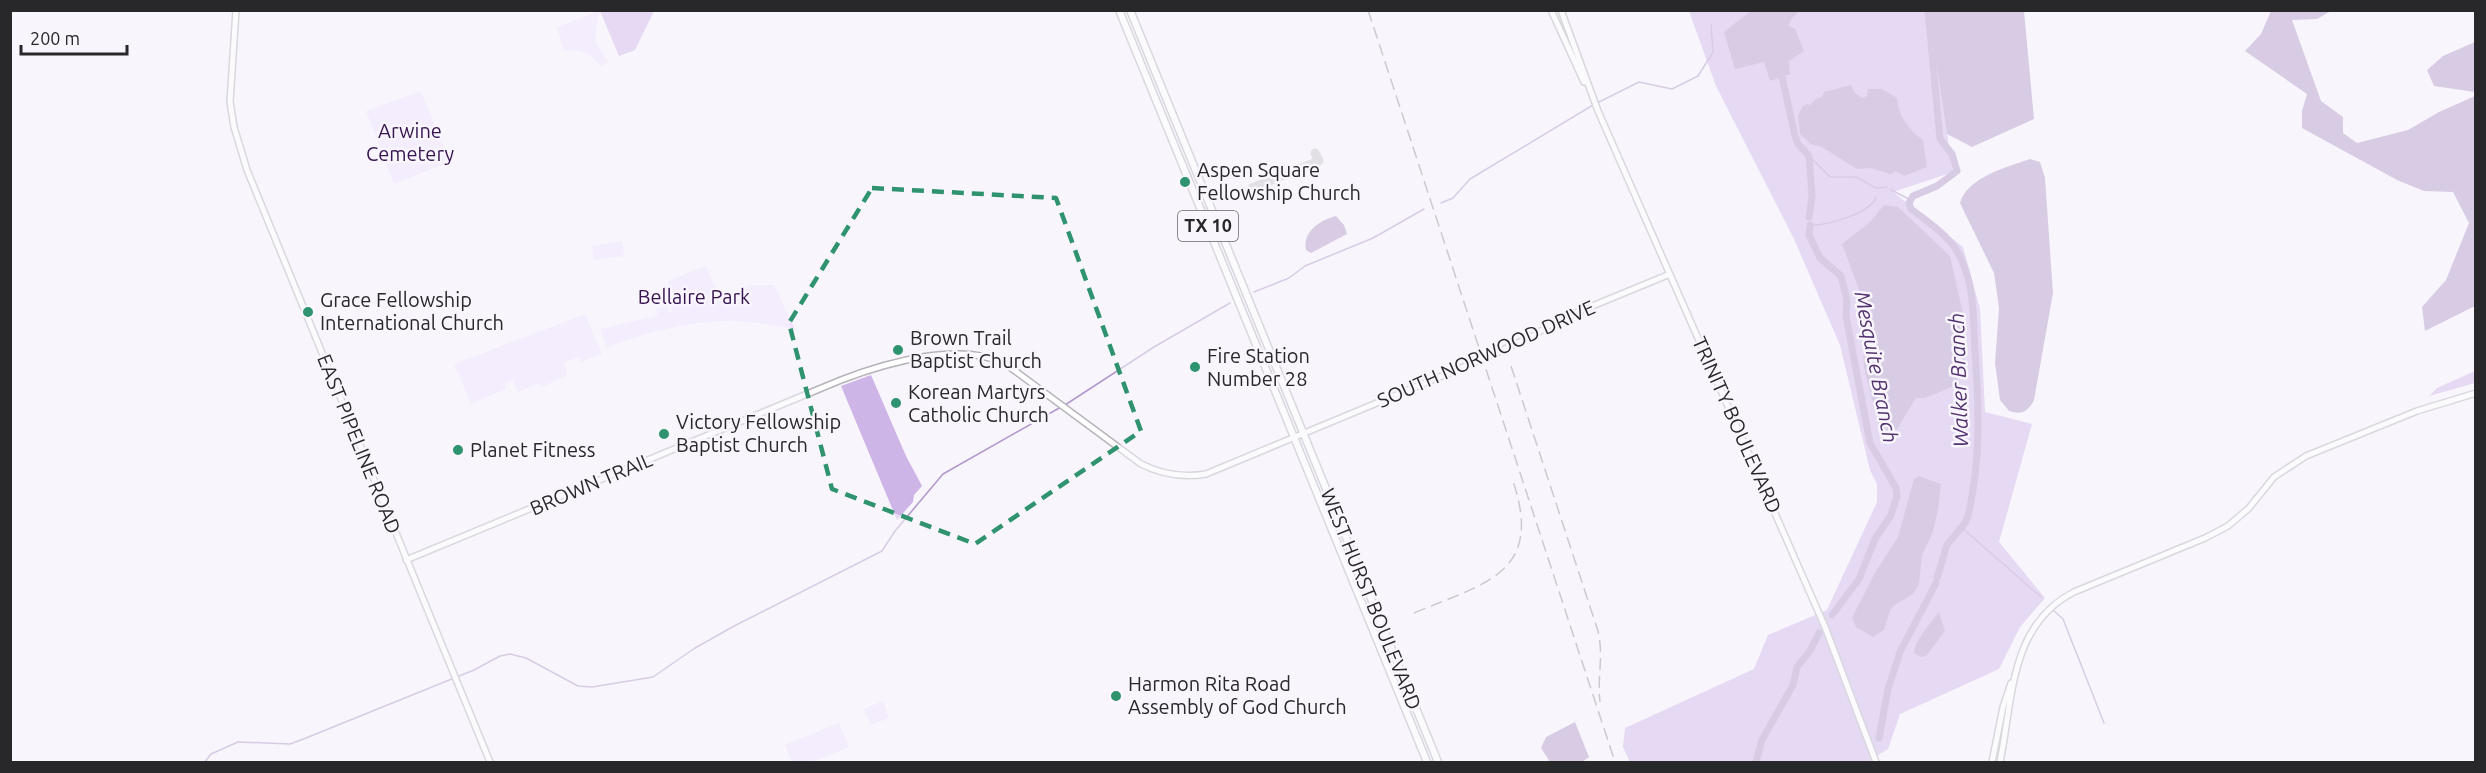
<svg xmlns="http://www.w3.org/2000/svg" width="2486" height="773" viewBox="0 0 2486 773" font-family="Ubuntu,sans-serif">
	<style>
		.green { fill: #f0e2ff }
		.forest { fill: #ceb5e8 }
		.water { fill: #b299cb }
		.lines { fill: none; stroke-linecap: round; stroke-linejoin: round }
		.stream { stroke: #b299cb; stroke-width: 1.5 }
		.river { stroke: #b299cb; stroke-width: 7 }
		.taxiway { stroke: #c7c4ca; stroke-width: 9 }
		.secondary-casing { stroke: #b5b2b9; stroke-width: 8 }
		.primary-casing { stroke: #b5b2b9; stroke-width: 9 }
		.secondary { stroke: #fff; stroke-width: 5 }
		.primary { stroke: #fff; stroke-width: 6 }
		.rail { stroke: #969499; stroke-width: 1.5; stroke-dasharray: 12 6; stroke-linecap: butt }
		.marked { fill: none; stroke: #2e936e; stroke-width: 4.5; stroke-dasharray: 12 8; stroke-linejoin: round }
		.poi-dot { fill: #2e936e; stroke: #f8f5fc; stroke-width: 2 }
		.labels { text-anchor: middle; stroke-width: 5; stroke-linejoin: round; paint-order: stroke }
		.shield { fill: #f8f5fc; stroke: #666569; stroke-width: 1.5 }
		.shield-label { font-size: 18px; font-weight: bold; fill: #28272a }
		.park-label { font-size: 20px; fill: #381551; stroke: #f8f5fc }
		.poi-label { font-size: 20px; fill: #28272a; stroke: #f8f5fc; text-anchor: start }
		.street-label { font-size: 20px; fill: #28272a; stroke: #f8f5fc }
		.water-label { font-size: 21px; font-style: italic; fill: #53326f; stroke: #f8f5fc }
	</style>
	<rect width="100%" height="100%" fill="#f8f5fc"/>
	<path class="green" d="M599,11L595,40L608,62L600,66C591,53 580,48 564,51L557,27Z
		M421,91L450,162L394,184L366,111Z
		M622,241L624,256L594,260L592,246Z
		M706,266L719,297L752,285H774L795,329C774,326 751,321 730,321C693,321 641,333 607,348L600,329L660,315H657L656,308L668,306L669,313L672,312L668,281Z
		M585,314L602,354L581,362L578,357L564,363L567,375L542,387L539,383L518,392L513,380L505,384L506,389L471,404L454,364Z
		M883,701L889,718L871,725L864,709Z
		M839,723L849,747L812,762H792L785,745Z"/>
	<path class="forest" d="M600,11H654L635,50L619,56Z
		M1689,11H1928L1953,172L1893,192L1963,247L1980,309L1985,412L2032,424L1999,542L2045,598L2020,627L1999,669L1900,714L1888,749L1870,760L1871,762H1630L1623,747L1625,728L1754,669L1768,635L1827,610L1877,502V484L1870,470L1840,345L1794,239L1716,86Z
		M2475,371V383L2429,396L2437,388Z
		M871,375L906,456L922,486L914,495L913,502L897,520L841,386Z"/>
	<path class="water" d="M1752,10L1793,11L1789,26L1795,29L1804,51L1789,61L1790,74L1770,81L1764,62L1735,69L1724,32Z
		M1928,11H2024L2034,119L1972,147L1947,134Z
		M2271,11H2331L2317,19L2292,20L2321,101L2343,117V133L2357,143L2408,130L2439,112L2475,96V306L2425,331L2422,307L2446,280L2469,223L2453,192L2424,191L2397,180L2302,128V111L2307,94L2245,51L2261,34Z
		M2475,42V92L2434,86L2427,70L2443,56Z
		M1851,85L1854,92L1862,98L1867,96L1868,89H1882L1897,98C1898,116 1909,130 1923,140L1927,167L1904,176L1896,171L1891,174L1870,168L1857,169L1822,147L1811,144L1800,134L1798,116L1802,107L1807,104L1810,105L1816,99L1822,97L1824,92Z
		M2030,159L2040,162L2045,178L2053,293L2034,400C2028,412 2022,415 2009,411L2000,400L1995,363L1999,308L1994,273L1960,203C1967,177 2008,167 2030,159Z
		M1884,205L1898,207L1950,256L1964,318L1962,331L1965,365L1954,386L1925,398H1916L1897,429L1880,432L1864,367L1862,328L1867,311L1842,244L1869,223Z
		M1336,216L1344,225L1347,234L1311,253L1306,250C1302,231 1321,220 1336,216Z
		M1919,476L1941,484L1938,511L1932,534L1922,555L1919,584L1913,594L1896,604L1890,610L1884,630L1873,637L1856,627L1852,618L1876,571L1898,537L1914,479Z
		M1939,612L1945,631L1926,656L1920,657L1914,653L1916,644L1924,631Z
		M1575,722L1589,757L1582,762H1550L1541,748L1546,737Z"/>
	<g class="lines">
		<path class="stream" d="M1597,103L1639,82L1672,89L1698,76L1713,52L1711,24
			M1809,156L1830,177H1856L1876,188L1887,187
			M1891,190L1907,198L1909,203
			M1441,203L1453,198L1470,179L1593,105
			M1810,225C1826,226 1872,213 1876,197
			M1254,292L1289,278L1305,266L1373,238L1424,209
			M1065,405L1154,347L1230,303
			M1961,527L2041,597
			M2053,610L2063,619L2104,723
			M205,762L211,754L238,742L290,744L306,738L474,670L500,656L510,654L526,658L578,686L592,687L653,677L695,648L736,625L882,551L895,531L943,474L1061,407"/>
		<path class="river" d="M1928,10L1940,139L1952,154L1957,171L1937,186L1913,196L1909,203L1911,209C1927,221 1948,235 1958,253C1975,283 1973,318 1975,351C1979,407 1981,461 1968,516L1965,523L1947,545L1937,578
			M1786,20L1795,10
			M1780,68L1795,136L1798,144L1809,156L1812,196L1809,217
			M1810,225L1809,235L1820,258L1841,276L1847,300L1846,316L1870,443L1896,488L1897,496L1891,515L1875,539L1859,579L1832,615
			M1879,738L1888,689L1900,652L1936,583
			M1756,762L1762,740L1793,685L1797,667L1810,651L1819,633"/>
		<path class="taxiway" d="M1252,188L1319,161L1315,153"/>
		<defs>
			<path id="secondary" d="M236,10L230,102L234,127L247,170L490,762
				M1551,10L1584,82
				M1561,10L1598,111L1825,627L1876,762
				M406,560L841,380C885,363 963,340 1007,365L1141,464C1163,475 1183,478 1206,474L1485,358L1533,336L1556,321L1670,274
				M1992,762L2003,707L2011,683
				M2000,762C2013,700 2009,625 2074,592L2205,538L2228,526L2249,508L2274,477L2306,456L2417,411L2476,393"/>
			<path id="primary" d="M1119,10L1427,762
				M1130,10L1438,762"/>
		</defs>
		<use href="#secondary" class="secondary-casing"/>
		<use href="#primary" class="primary-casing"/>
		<use href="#secondary" class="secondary"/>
		<use href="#primary" class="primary"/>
		<path class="rail" d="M1368,10L1615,762
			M1511,366L1598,631C1604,658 1597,676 1600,702
			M1414,613C1485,583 1544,574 1513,481"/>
	</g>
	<path d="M0 0H2486V773H0ZM872,188L1056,198L1141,431L975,544L832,489L789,323Z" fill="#f8f5fc" fill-opacity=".55" fill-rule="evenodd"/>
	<path class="marked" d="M872,188L1056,198L1141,431L975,544L832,489L789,323Z"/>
	<g class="poi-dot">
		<circle cx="1185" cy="182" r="6"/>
		<circle cx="308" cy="312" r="6"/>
		<circle cx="898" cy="350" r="6"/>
		<circle cx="1195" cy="367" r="6"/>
		<circle cx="896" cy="403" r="6"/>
		<circle cx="664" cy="434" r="6"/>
		<circle cx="458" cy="450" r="6"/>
		<circle cx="1116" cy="696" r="6"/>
	</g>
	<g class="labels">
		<rect class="shield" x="1178" y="211" width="60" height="30" rx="4.5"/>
		<g class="shield-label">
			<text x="1208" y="232">TX 10</text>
		</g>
		<g class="park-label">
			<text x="410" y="138">Arwine<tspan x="410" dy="23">Cemetery</tspan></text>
			<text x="694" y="304">Bellaire Park</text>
		</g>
		<g class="poi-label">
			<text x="1197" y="177">Aspen Square<tspan x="1197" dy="23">Fellowship Church</tspan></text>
			<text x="320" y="307">Grace Fellowship<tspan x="320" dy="23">International Church</tspan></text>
			<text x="910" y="345">Brown Trail<tspan x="910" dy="23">Baptist Church</tspan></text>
			<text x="1207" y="363">Fire Station<tspan x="1207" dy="23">Number 28</tspan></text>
			<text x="908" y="399">Korean Martyrs<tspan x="908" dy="23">Catholic Church</tspan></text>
			<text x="676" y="429">Victory Fellowship<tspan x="676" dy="23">Baptist Church</tspan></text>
			<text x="470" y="457">Planet Fitness</text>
			<text x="1128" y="691">Harmon Rita Road<tspan x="1128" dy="23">Assembly of God Church</tspan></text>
		</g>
		<g class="street-label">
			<text transform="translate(1486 354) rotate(-24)" y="7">SOUTH NORWOOD DRIVE</text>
			<text transform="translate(1737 425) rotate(66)" y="7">TRINITY BOULEVARD</text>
			<text transform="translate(359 444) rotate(68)" y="7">EAST PIPELINE ROAD</text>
			<text transform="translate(591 484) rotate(-23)" y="7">BROWN TRAIL</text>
			<text transform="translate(1371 599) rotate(68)" y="7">WEST HURST BOULEVARD</text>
		</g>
		<g class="water-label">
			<text transform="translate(1876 367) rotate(79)" y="7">Mesquite Branch</text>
			<text transform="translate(1959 380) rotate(-92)" y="7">Walker Branch</text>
		</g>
	</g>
	<rect width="2486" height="773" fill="none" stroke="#28272a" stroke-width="24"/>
	<path d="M21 45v9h106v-9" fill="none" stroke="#28272a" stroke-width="3"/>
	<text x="30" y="45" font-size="18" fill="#28272a" stroke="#f8f5fc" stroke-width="4.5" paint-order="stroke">200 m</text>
</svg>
